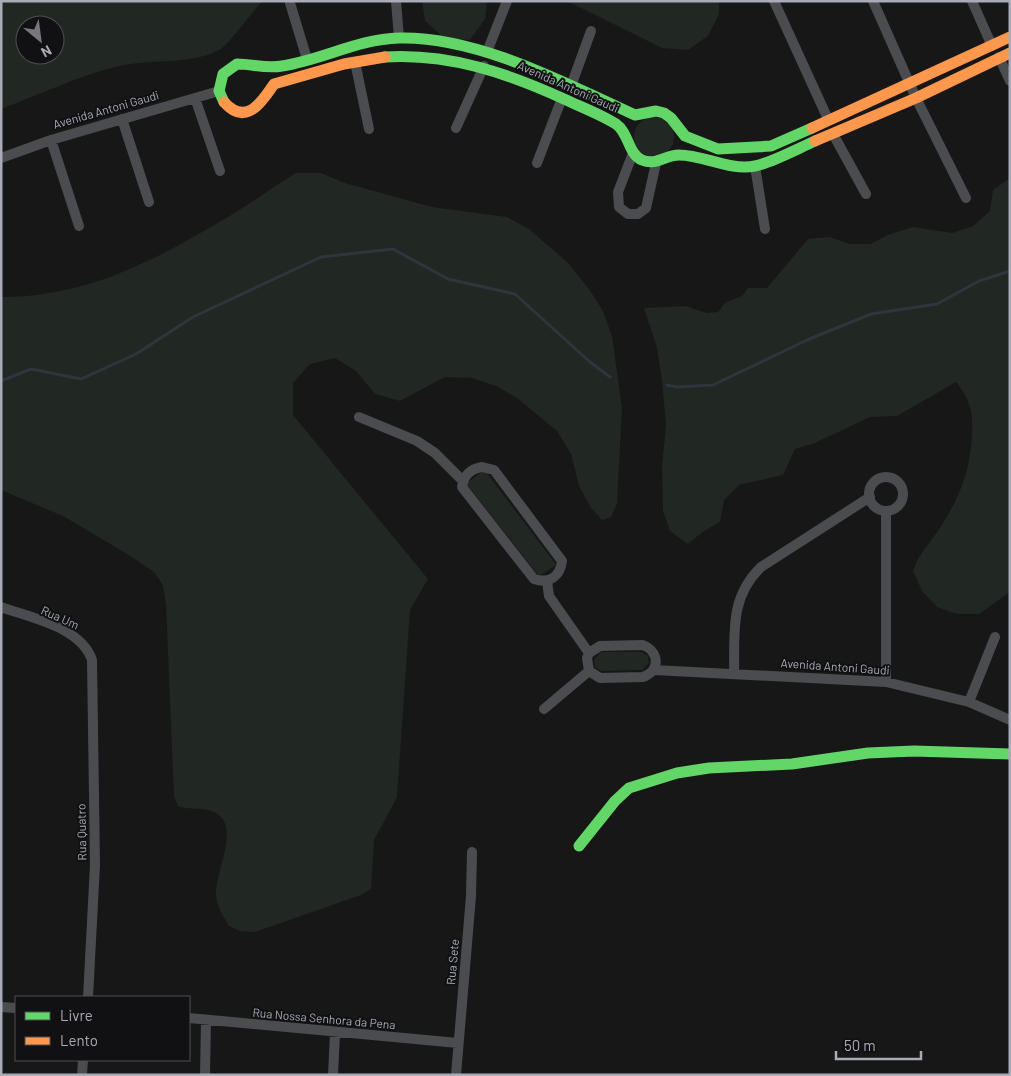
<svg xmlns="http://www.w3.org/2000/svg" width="1011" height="1076" viewBox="0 0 1011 1076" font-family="Barlow,sans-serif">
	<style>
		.green { fill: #212722; fill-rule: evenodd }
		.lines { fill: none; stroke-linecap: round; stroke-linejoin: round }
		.stream { stroke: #2e353c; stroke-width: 3 }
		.street { stroke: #4b4c4f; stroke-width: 10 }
		.fast { stroke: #63d668; stroke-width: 11 }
		.slow { stroke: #ff974d; stroke-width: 11 }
		.labels { text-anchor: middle; stroke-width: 4; stroke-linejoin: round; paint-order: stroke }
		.street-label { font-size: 12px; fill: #a9acb7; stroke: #111113 }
	</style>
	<rect width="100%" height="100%" fill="#171717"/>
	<path class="green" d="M1,1H263C250,13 230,45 217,51C188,65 150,59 119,66C78,76 41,94 1,109ZM25,25H55V55H25Z
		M422,1H487L485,19L470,40L444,38L425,21Z
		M567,1H719V14L708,36L688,50L662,48Z
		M634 137a20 20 0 1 1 40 0a20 20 0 1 1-40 0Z
		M296,173H321L345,183L432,207L507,217L529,229L568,263L589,289L603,311L612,336L622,408L617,504L611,517L602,520L591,508L579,486L571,454L557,431L517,398L496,386L472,378L445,377L400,401L375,394L356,371L335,358L310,364L293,383V415L428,579L410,610L397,797L374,840L371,889L361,895L255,932L240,931L229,926C223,915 216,906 216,894C215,870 241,828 216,813C205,806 190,811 178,806L174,796L166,604L163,586L159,579L154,572L132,557L63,516L1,490V297C88,297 155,260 228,217C252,203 272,187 296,173Z
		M1010,178V592L979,614H957L937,607L922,591L913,571C920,552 924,551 935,535C957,503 970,475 972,435C973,411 971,401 956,382L897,416L870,417L815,443L795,449L783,475L739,485L724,500L720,522L704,531L688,544L670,531L663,511L662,467L666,425L662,380L657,348L644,308L685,306L707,313L718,312L726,302L742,296L748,288H767L808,239L830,237L849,244H870L890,234L913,227L952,233L973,226L990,211L993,190Z
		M483,471L486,472L555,563V566L539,576L468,486L467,483Z
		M601,652H642L648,656L649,663L642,670L601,671L595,667L594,660Z"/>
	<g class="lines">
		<path class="stream" d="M1,381L31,369L81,379L136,354L193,317L321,257L393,249L448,279L515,294L590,362L610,377
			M667,385L677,387L713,385L807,340L871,314L937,304L979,281L1010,271"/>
		<path class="street" d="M396,1L399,38
			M774,1L828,119
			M873,1L916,98L966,198
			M972,1L992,46
			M290,3L307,59
			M487,52L507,1
			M999,57L1010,81
			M355,62L369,129
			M571,86L591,31
			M195,98L220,171
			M122,119L149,202
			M456,128L484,66
			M833,134L866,194
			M51,140L79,226
			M633,153L618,192L619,207L628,214H638L646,208L656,163
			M1,158L51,140L219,91
			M537,163L562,98
			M755,166L765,229
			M359,417L417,441L435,453L463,481
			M482,467L494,470L562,561C560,577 549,584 534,579L462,487C464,475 470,469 482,467Z
			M869 494a17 17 0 1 1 34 0a17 17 0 1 1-34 0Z
			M547,581L549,596L589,653
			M1,607C31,618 81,627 92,660L95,865L88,997
			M643,645C660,652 660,671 643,677L600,678L589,671L587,658L589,653L600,646Z
			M654,670L886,682L969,702L1010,720
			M734,674C735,633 729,598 761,567L870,497
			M886,682V511
			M969,702L995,637
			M544,709L589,671
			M1,1007L16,1008
			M189,1018L458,1043
			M82,1075L83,1060
			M205,1075L206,1020
			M333,1075L335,1033
			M456,1075L471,896L472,852"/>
		<path class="fast" d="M385,57C449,53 507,73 564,99C581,107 600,114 616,124C629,133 628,154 642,160C656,166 665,155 679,155C704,155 729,171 755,166C771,163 799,148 815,141
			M224,102L219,91L223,74L237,64C253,64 266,69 282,66C322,60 358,39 399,38C477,36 565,83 635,115L656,111L664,113L671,118L685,136L718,149L771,146L812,128
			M579,846L615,801L629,788L677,773L709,768L792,764L868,753L914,751L1010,754"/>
		<path class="slow" d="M224,102C246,127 262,102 274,84L344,64L385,57
			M812,128L1010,37
			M815,141L916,98L1010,53"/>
	</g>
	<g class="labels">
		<g class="street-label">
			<text transform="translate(568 87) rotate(24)" y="4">Avenida Antoni Gaudi</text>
			<text transform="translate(106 110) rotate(-16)" y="4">Avenida Antoni Gaudi</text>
			<text transform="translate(60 618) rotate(24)" y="4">Rua Um</text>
			<text transform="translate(835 667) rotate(4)" y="4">Avenida Antoni Gaudi</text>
			<text transform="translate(82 832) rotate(-91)" y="4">Rua Quatro</text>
			<text transform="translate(453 962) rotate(-85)" y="4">Rua Sete</text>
			<text transform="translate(324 1019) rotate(5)" y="4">Rua Nossa Senhora da Pena</text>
		</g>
	</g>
	<rect width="1011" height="1076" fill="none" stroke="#a9acb7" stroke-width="5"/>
	<rect x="15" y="996" width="175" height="65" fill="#111113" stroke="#4e4f55"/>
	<rect x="25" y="1012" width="25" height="8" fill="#63d668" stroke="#4e4f55"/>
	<text x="60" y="1021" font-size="15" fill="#a9acb7">Livre</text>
	<rect x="25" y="1037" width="25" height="8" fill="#ff974d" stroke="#4e4f55"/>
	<text x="60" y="1046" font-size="15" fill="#a9acb7">Lento</text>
	<g transform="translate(40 40) rotate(151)"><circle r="24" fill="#111113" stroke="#4e4f55"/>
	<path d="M0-4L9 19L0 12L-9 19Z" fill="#76787f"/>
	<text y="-8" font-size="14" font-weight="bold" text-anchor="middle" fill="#a9acb7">N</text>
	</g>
	<path d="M836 1051v8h85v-8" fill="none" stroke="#a9acb7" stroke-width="2.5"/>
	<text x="844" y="1051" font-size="15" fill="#a9acb7" stroke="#111113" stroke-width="4" paint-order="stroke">50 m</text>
</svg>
